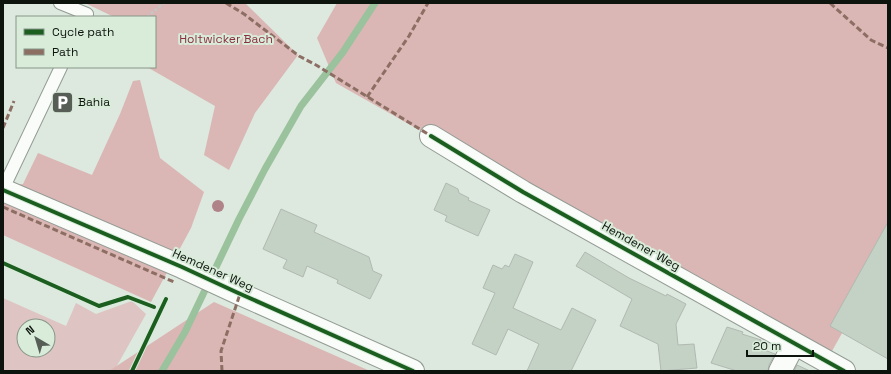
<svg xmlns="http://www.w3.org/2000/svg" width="891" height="374" viewBox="0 0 891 374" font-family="'Space Grotesk',sans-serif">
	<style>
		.green { fill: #dec4c2; fill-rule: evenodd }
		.forest { fill: #dab6b5 }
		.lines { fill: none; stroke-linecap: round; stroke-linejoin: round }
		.stream { stroke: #9ac29c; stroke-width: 7 }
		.building { fill: #c3d2c4; stroke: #b1b9b1 }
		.lane-casing { stroke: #939c94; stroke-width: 14 }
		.street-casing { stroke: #939c94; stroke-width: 24 }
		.secondary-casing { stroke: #939c94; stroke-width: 24 }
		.path { stroke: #c4c8c5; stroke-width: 2.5; stroke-dasharray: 3 2; stroke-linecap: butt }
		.lane { stroke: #fafcfa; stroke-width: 12 }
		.street { stroke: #fafcfa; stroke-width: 22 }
		.secondary { stroke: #fafcfa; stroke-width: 22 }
		.quiet { stroke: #8d6e63; stroke-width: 3; stroke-dasharray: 6 3; stroke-linecap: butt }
		.cycleway-casing { stroke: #d9ecda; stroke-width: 6 }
		.cycleway { stroke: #1b5e20; stroke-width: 4 }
		.tree { fill: #af8387 }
		.labels { text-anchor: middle; stroke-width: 4; stroke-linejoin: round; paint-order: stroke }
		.park-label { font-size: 12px; fill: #8a3140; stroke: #d9ecda }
		.poi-label { font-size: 12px; fill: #0d140d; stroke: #d9ecda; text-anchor: start }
		.street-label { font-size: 12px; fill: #0d140d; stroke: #d9ecda }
	</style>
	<rect width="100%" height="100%" fill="#dde8de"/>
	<path class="green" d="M3,298L66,326L76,303L96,314L132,301L146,314L114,371H3ZM24,326H48V350H24Z"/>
	<path class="forest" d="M85,3H245L298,55L255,113L229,170L204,155L215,106L147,67H155V17H114Z
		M337,3H888V251L827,360L336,83L317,38Z
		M140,80L160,158L204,192L191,228L151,302L3,235V179L13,185L23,184L38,153L92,175L120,114L133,81Z
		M214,302L370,371H109Z"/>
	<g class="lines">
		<path class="stream" d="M162,371L185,332L239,219L265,169L301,106L343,52L375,3"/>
	</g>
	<path class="building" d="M446,183L458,189L459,193L469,198L468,200L490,210L478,236L445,221L447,216L434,210Z
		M281,209L317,225L314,232L369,257L373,271L382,275L370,299L337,283L338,280L307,266L303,277L283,268L287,260L263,249Z
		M888,222V359L830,326Z
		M585,252L629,278L666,296L667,294L686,304L676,324L678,345L694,344L697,368L661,371L658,344L620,326L632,299L576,266Z
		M515,254L533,262L513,308L561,330L572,308L596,320L571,371H527L539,344L508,329L496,355L472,344L495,293L483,288L493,265L502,269L505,265L509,267Z
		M727,327L743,332L742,334L761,340L759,348L775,354L769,365L768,371H737L711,363Z
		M797,365L810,371H794Z"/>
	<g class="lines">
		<defs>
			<path id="lane" d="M60,3L87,14L86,17
				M3,189L61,67"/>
			<path id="street" d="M431,136L523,192L844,371
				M780,371L794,344"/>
			<path id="secondary" d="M3,190L182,267L236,292L413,371"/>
		</defs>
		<use href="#lane" class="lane-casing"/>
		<use href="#street" class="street-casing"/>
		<use href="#secondary" class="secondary-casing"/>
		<path class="path" d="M147,17L164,3"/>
		<use href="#lane" class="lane"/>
		<use href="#street" class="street"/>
		<use href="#secondary" class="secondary"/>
		<path class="quiet" d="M226,3L244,14L299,56L316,65L431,136
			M830,3L871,40L888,48
			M367,97L409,36L428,3
			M3,128L14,101
			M3,207L174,282
			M222,371L221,351L240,294"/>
		<defs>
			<path id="cycleway" d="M431,136L523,192L844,371
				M3,190L182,267L236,292L413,371
				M3,263L99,306L128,297L154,307
				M132,371L166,299"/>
		</defs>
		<use href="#cycleway" class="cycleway-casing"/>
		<use href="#cycleway" class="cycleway"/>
	</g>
	<circle class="tree" cx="218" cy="206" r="6"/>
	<defs>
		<symbol id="parking-square" viewBox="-11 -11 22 22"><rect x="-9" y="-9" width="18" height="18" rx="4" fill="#565e56" stroke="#d9ecda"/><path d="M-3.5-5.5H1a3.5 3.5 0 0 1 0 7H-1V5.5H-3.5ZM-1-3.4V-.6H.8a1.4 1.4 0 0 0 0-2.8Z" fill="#fff"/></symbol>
	</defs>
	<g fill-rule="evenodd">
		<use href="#parking-square" x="50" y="90" width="25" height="25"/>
	</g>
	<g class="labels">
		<g class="park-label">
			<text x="226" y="43">Holtwicker Bach</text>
		</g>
		<g class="poi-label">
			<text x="78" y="106">Bahia</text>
		</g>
		<g class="street-label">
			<text transform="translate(641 246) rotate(29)" y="4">Hemdener Weg</text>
			<text transform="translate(213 270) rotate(24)" y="4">Hemdener Weg</text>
		</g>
	</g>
	<rect width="891" height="374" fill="none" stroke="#0d140d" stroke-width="8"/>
	<rect x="16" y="16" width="140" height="52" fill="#d9ecda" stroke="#879688"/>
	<rect x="24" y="29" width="20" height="6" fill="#1b5e20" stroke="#879688"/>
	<text x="52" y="36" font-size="12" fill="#0d140d">Cycle path</text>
	<rect x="24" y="49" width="20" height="6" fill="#8d6e63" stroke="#879688"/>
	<text x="52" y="56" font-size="12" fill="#0d140d">Path</text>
	<g transform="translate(36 338) rotate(322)"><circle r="19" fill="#d9ecda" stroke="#879688"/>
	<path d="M0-3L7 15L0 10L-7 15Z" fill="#565e56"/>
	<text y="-6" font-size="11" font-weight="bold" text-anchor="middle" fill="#0d140d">N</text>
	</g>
	<path d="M747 350v6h66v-6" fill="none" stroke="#0d140d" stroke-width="2"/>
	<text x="753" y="350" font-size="12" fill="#0d140d" stroke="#d9ecda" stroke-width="3" paint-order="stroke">20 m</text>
</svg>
